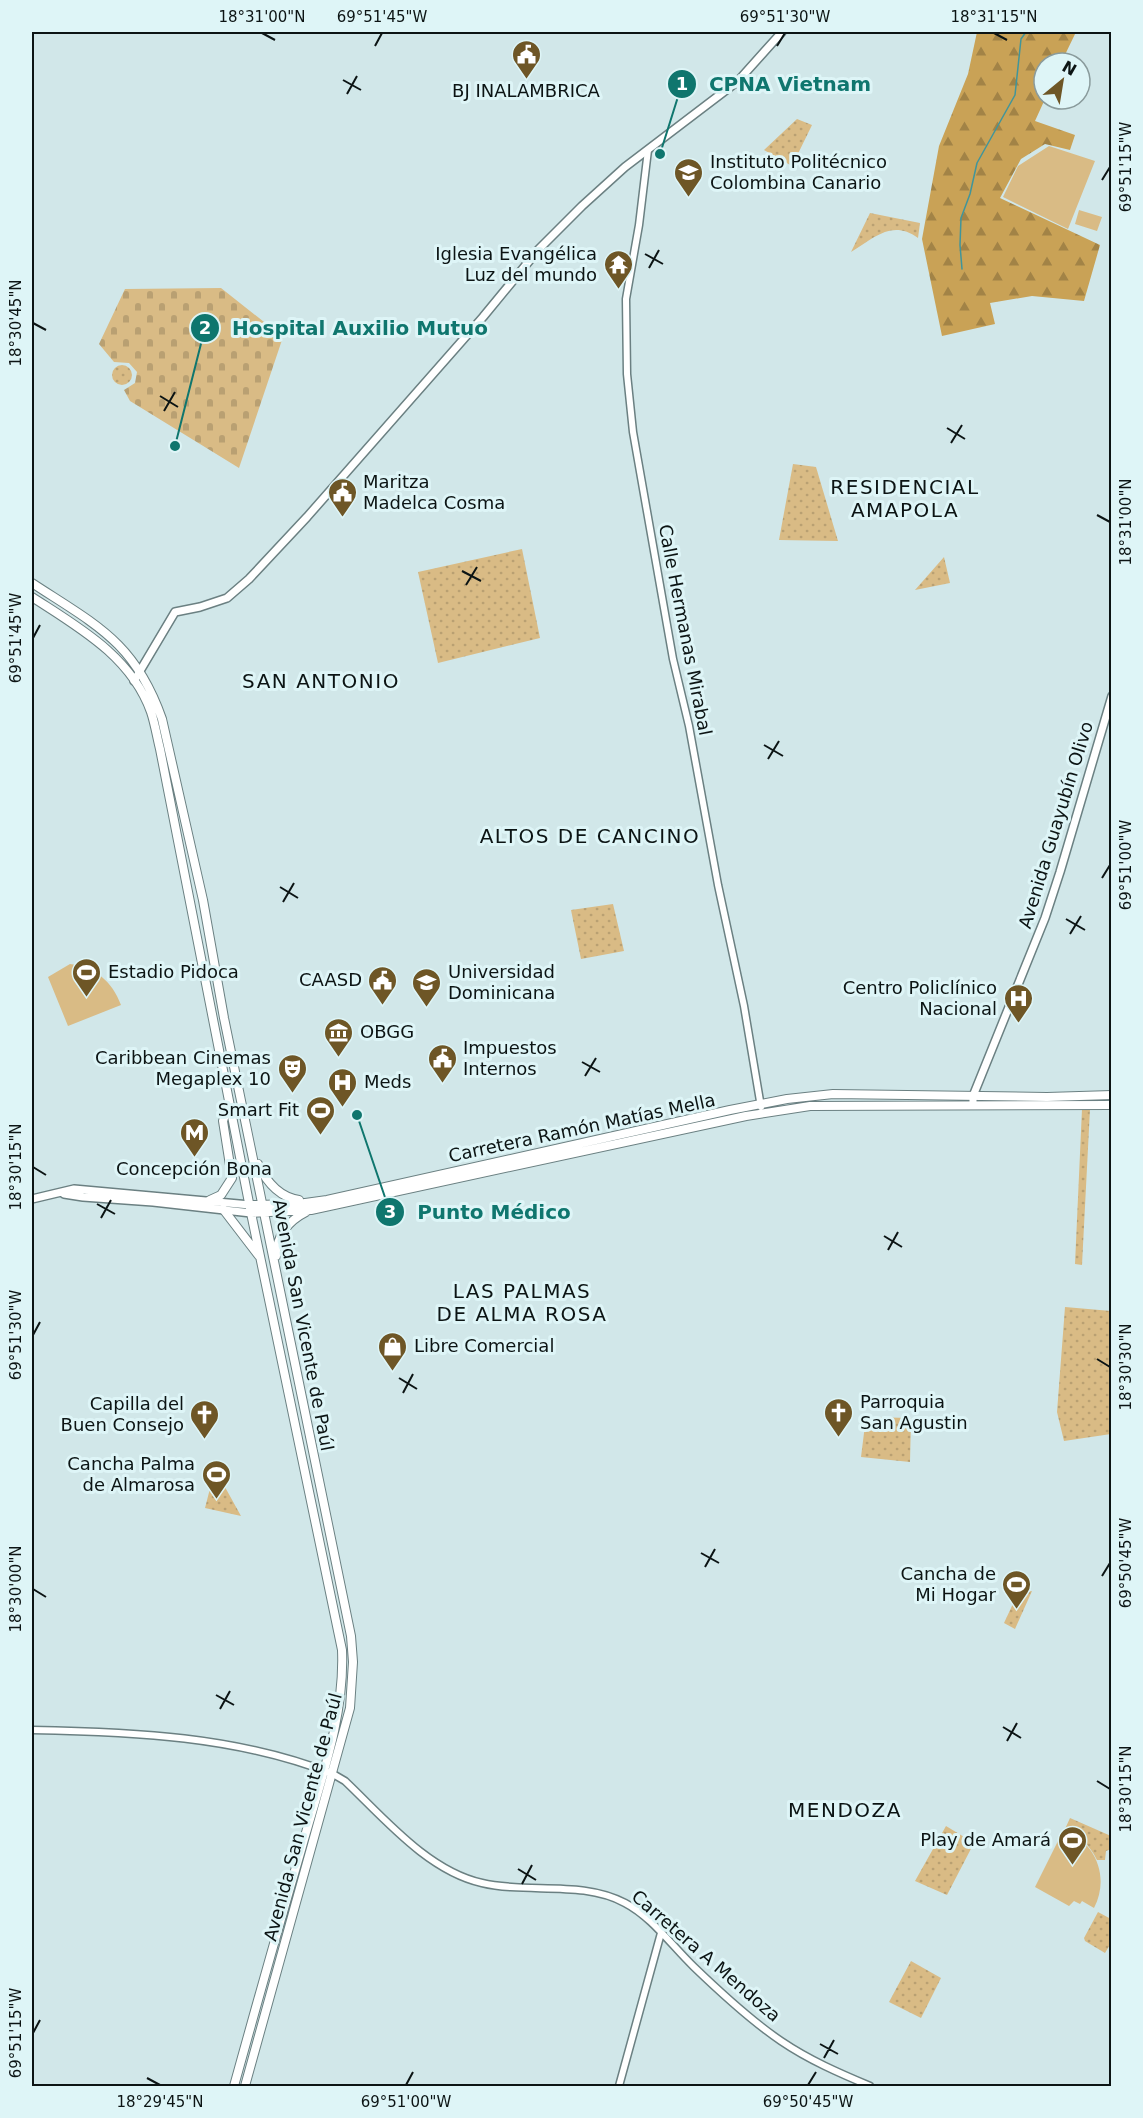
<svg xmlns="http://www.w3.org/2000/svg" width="1143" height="2118" viewBox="0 0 1143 2118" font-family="'DejaVu Sans',sans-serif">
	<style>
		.green { fill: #d9bb85 }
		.forest { fill: url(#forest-firs) }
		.cemetery { fill: url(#cemetery-stones) }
		.park { fill: url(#park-dots) }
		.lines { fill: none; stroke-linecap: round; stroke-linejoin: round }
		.stream { stroke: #40959b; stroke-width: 1.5 }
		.tertiary-casing { stroke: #6b8082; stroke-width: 9 }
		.secondary-casing { stroke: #6b8082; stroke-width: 10 }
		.primary-casing { stroke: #6b8082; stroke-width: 10 }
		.tertiary { stroke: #fff; stroke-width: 6 }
		.secondary { stroke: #fff; stroke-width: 7 }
		.primary { stroke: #fff; stroke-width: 8 }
		.ticks { fill: none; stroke: #0c1414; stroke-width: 2 }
		.labels { text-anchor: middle; stroke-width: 6; stroke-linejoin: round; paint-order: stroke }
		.poi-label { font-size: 18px; fill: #0c1414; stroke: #def5f7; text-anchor: start }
		.street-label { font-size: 18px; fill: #0c1414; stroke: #def5f7 }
		.neighbourhood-label { font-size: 20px; letter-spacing: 1.5px; fill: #0c1414; stroke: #def5f7 }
		.leader { fill: none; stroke: #0f766e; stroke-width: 2 }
		.callout-dot { fill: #0f766e; stroke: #def5f7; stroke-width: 2 }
		.mark-label { font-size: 18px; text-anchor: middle; font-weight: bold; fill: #fff }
		.callout-label { font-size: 20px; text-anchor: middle; font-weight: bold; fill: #0f766e; stroke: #def5f7; stroke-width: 6; stroke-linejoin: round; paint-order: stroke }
		.neatline { fill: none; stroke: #0c1414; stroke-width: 2 }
		.ticks-label { font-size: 15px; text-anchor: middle; fill: #0c1414 }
	</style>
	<defs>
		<pattern id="forest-firs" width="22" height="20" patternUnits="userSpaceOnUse" patternTransform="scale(1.5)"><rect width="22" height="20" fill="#c9a256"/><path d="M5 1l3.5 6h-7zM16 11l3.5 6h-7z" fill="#a28346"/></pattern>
		<pattern id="cemetery-stones" width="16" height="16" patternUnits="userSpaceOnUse" patternTransform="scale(1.5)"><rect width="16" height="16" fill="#d9bb85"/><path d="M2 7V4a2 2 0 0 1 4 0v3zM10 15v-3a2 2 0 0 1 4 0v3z" fill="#b9a072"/></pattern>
		<pattern id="park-dots" width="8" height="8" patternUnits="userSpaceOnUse" patternTransform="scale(1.5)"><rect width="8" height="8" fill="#d9bb85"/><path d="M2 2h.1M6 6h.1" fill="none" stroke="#b9a072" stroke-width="1.8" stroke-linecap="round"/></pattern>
	</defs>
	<rect width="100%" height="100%" fill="#d1e7e9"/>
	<path class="green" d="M1049,146L1095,161L1068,229L1003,197L1018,166Z
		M1079,210L1102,217L1097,231L1075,224Z
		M70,964C96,968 112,981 121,1005L68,1026L48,977Z
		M1064,1829C1096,1843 1110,1877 1094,1908L1082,1901L1080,1904L1074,1901L1069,1906L1035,1887Z"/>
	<path class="forest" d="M977,32H1076L1061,63H1044L1045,99L1035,121L1075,135L1070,150L1045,144L1021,159L1000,198L1100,245L1084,301L1032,296L990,303L995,324L942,336L922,239L939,146L968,74Z"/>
	<path class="cemetery" d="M221,288L283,337L239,468L130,401L124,390L135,383L137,372L129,363L114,362L99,344L125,289Z"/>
	<path class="park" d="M797,119L812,125L792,166L764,150Z
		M870,213L920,223L918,238C892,219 874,238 851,252Z
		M112 375a10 10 0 1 1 20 0a10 10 0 1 1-20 0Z
		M793,464L816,467L838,541L779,540Z
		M522,549L540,638L438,663L418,572Z
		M944,557L950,583L915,590Z
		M613,904L624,951L581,959L571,910Z
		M1082,1109H1090L1082,1265L1075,1264Z
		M1065,1307L1111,1311V1434L1064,1441L1057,1412Z
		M866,1417L911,1418L910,1462L861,1457Z
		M215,1469L241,1516L205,1508Z
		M1032,1591L1015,1629L1004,1623L1018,1593Z
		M1070,1818L1111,1836V1849L1106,1851L1105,1860H1097C1089,1844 1080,1836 1065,1829Z
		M946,1826L974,1843L947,1895L915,1881Z
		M1098,1912L1111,1919V1943L1105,1953L1085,1941L1084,1938Z
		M911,1961L941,1978L921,2018L889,2002Z"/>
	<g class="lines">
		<path class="stream" d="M962,269L960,245L961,218L970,194L977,163L1015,95L1021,39L1026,32"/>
		<defs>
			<path id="tertiary" d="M648,150L639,225L626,299L627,374L633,432L673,659L689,726L718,885L744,1006L761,1107
				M32,1730C133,1732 237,1736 333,1774L345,1781C384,1818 428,1871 482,1883C528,1894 582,1880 625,1903C652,1917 672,1946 694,1967C721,1993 750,2020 781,2041C809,2060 839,2073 870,2086
				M619,2086L661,1933"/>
			<path id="secondary" d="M134,681L175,612L200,607L227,598L249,579L307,517L483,317L539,249L582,206L625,167L738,81L782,32
				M973,1104V1096L1045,918L1060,872L1112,696
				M64,1194L83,1197L153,1202L251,1213
				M32,1199L74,1189L250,1205"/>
			<path id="primary" d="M32,583C96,625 135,642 162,719L203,900L224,1018L351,1636L353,1662L350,1708L245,2086
				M32,597C78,627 131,656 151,712C155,724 157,737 160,749L251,1213L342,1650C345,1718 319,1785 301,1850C278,1928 256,2007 234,2086
				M258,1164C266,1181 279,1197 299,1200
				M210,1200L221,1195L232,1178L223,1121L229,1103
				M250,1205L298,1204L327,1200L730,1110L787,1099L833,1094L1047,1097L1112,1095
				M223,1209L259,1256
				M251,1213L311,1210L746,1116L810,1106L1112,1105
				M276,1256C277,1235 288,1221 306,1212"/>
		</defs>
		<use href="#tertiary" class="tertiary-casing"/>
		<use href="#secondary" class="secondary-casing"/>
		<use href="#primary" class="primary-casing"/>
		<use href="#tertiary" class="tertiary"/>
		<use href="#secondary" class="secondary"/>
		<use href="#primary" class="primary"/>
	</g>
	<path class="ticks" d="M262,33L275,40M994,33L1007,40M375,46L382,33M777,46L785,33M343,80L361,90M347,94L357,76M1102,180L1110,167M645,254L663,264M649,268L659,250M33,323L46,330M160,396L178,407M164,411L175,392M947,428L965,439M951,443L962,425M1097,515L1110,522M462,571L481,581M466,585L477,567M33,638L40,625M764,745L783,756M768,759L779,741M1102,878L1110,865M280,887L298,898M283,902L294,883M1066,919L1085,930M1070,934L1081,916M582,1062L600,1072M585,1076L596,1058M33,1167L46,1175M97,1204L115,1214M101,1218L111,1200M884,1236L902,1247M888,1250L898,1232M33,1335L40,1322M1097,1359L1110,1367M399,1378L417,1389M403,1393L413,1374M701,1553L719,1563M705,1567L715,1549M1102,1576L1110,1563M33,1589L46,1597M216,1695L234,1705M220,1709L230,1691M1003,1727L1021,1738M1007,1741L1017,1723M1097,1781L1110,1789M518,1869L536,1880M522,1884L532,1865M33,2033L40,2020M820,2044L838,2054M824,2058L834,2040M147,2078L160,2085M406,2085L413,2072M808,2085L816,2072"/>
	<defs>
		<symbol id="civic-pin" viewBox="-11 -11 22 30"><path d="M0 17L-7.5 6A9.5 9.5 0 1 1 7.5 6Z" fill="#6e5626" stroke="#def5f7"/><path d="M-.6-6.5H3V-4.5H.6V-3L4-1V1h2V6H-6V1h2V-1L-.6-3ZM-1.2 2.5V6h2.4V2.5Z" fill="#fff"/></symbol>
		<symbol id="school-pin" viewBox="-11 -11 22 30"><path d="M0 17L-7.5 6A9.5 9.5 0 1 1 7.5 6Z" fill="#6e5626" stroke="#def5f7"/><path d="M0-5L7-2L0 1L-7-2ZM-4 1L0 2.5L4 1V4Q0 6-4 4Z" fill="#fff"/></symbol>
		<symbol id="temple-pin" viewBox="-11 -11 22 30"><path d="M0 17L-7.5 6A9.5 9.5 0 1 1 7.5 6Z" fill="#6e5626" stroke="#def5f7"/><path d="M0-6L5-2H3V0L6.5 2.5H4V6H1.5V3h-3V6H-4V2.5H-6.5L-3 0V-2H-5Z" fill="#fff"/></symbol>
		<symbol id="stadium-pin" viewBox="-11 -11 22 30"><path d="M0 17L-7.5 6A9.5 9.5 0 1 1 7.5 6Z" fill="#6e5626" stroke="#def5f7"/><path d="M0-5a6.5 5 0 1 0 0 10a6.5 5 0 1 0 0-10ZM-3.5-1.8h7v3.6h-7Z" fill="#fff"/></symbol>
		<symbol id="university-pin" viewBox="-11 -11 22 30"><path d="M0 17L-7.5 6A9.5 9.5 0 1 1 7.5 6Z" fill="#6e5626" stroke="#def5f7"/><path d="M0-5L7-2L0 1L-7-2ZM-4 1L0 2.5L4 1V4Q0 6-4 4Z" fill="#fff"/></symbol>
		<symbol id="hospital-pin" viewBox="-11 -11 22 30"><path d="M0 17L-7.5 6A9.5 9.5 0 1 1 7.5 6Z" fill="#6e5626" stroke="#def5f7"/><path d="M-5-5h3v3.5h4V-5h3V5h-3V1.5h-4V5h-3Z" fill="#fff"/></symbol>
		<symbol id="museum-pin" viewBox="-11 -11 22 30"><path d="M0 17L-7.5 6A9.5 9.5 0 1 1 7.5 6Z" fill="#6e5626" stroke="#def5f7"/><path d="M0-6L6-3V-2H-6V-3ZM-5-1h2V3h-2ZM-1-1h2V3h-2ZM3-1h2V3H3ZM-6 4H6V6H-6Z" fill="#fff"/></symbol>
		<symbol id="theatre-pin" viewBox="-11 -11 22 30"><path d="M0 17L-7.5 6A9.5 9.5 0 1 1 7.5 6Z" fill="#6e5626" stroke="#def5f7"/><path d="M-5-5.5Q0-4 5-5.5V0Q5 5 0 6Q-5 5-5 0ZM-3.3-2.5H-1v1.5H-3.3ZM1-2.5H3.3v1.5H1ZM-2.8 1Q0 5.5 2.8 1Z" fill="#fff"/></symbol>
		<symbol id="metro-pin" viewBox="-11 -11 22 30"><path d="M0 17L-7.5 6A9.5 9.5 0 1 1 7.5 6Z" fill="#6e5626" stroke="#def5f7"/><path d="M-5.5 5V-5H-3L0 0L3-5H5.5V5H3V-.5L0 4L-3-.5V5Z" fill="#fff"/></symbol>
		<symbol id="shop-pin" viewBox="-11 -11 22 30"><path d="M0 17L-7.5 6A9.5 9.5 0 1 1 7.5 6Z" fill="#6e5626" stroke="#def5f7"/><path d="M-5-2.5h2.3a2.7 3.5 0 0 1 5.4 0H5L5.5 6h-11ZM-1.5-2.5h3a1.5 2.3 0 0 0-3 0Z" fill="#fff"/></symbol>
		<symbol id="church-pin" viewBox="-11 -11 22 30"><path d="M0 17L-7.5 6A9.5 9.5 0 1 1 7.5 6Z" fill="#6e5626" stroke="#def5f7"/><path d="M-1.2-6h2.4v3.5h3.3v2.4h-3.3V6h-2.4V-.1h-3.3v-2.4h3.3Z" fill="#fff"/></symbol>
	</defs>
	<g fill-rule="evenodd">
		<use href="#civic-pin" x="510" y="38" width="33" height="45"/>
		<use href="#school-pin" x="672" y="156" width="33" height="45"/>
		<use href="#temple-pin" x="602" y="248" width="33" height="45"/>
		<use href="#civic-pin" x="326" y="476" width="33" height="45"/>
		<use href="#stadium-pin" x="70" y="956" width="33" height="45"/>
		<use href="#civic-pin" x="366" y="964" width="33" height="45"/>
		<use href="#university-pin" x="410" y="966" width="33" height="45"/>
		<use href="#hospital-pin" x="1002" y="982" width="33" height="45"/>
		<use href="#museum-pin" x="322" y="1016" width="33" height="45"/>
		<use href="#civic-pin" x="426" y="1042" width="33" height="45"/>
		<use href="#theatre-pin" x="276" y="1052" width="33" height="45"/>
		<use href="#hospital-pin" x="326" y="1066" width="33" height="45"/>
		<use href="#stadium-pin" x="304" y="1094" width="33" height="45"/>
		<use href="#metro-pin" x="178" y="1116" width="33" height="45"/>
		<use href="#shop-pin" x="376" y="1330" width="33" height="45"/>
		<use href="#church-pin" x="822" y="1396" width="33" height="45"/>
		<use href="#church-pin" x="188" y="1398" width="33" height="45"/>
		<use href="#stadium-pin" x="200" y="1458" width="33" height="45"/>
		<use href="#stadium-pin" x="1000" y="1568" width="33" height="45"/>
		<use href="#stadium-pin" x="1056" y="1824" width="33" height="45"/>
	</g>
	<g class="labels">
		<g class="poi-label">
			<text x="526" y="97" text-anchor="middle">BJ INALAMBRICA</text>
			<text x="710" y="168">Instituto Politécnico<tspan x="710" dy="21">Colombina Canario</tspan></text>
			<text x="597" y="260" text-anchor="end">Iglesia Evangélica<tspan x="597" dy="21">Luz del mundo</tspan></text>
			<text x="363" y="488">Maritza<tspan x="363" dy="21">Madelca Cosma</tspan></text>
			<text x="108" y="978">Estadio Pidoca</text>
			<text x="448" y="978">Universidad<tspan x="448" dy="21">Dominicana</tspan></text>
			<text x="362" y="986" text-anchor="end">CAASD</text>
			<text x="997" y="994" text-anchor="end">Centro Policlínico<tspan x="997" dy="21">Nacional</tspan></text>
			<text x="360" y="1038">OBGG</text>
			<text x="463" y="1054">Impuestos<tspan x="463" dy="21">Internos</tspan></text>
			<text x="271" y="1064" text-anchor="end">Caribbean Cinemas<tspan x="271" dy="21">Megaplex 10</tspan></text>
			<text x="364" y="1088">Meds</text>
			<text x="299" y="1116" text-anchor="end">Smart Fit</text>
			<text x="194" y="1175" text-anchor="middle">Concepción Bona</text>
			<text x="414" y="1352">Libre Comercial</text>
			<text x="860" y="1408">Parroquia<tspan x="860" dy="21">San Agustin</tspan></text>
			<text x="184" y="1410" text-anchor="end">Capilla del<tspan x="184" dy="21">Buen Consejo</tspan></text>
			<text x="195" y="1470" text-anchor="end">Cancha Palma<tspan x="195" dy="21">de Almarosa</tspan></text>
			<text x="996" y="1580" text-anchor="end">Cancha de<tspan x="996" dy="21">Mi Hogar</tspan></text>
			<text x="1051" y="1846" text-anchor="end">Play de Amará</text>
		</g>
		<g class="street-label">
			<text transform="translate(685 630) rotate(79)" y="6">Calle Hermanas Mirabal</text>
			<text transform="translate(1056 825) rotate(-73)" y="6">Avenida Guayubín Olivo</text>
			<text transform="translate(582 1128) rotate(-12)" y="6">Carretera Ramón Matías Mella</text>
			<text transform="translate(303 1325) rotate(79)" y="6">Avenida San Vicente de Paúl</text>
			<text transform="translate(303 1817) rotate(-75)" y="6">Avenida San Vicente de Paúl</text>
			<text transform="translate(706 1956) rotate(41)" y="6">Carretera A Mendoza</text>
		</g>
		<g class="neighbourhood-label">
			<text x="905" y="494">RESIDENCIAL<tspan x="905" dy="23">AMAPOLA</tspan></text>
			<text x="321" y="688">SAN ANTONIO</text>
			<text x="590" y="843">ALTOS DE CANCINO</text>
			<text x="522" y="1298">LAS PALMAS<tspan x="522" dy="23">DE ALMA ROSA</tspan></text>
			<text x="845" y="1817">MENDOZA</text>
		</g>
	</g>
	<path class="leader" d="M660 154L682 84M175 446L205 328M357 1115L390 1212"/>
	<g class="callout-dot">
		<circle cx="660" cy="154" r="6"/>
		<circle cx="175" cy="446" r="6"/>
		<circle cx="357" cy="1115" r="6"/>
		<circle cx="682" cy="84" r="15"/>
		<circle cx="205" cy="328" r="15"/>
		<circle cx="390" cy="1212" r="15"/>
	</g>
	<g class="mark-label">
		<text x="682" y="90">1</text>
		<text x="205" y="334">2</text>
		<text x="390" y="1218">3</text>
	</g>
	<g class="callout-label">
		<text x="790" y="91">CPNA Vietnam</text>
		<text x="360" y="335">Hospital Auxilio Mutuo</text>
		<text x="494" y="1219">Punto Médico</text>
	</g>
	<rect width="1143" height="2118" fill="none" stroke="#def5f7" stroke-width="66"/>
	<g transform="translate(1062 81) rotate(30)"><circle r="28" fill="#def5f7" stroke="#8a9b9c" stroke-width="1.5"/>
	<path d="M0-4.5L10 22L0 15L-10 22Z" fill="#6e5626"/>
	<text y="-9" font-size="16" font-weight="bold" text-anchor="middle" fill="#0c1414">N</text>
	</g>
	<rect x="33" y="33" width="1077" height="2052" class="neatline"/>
	<g class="ticks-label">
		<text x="262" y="22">18°31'00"N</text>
		<text x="382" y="22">69°51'45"W</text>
		<text x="785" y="22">69°51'30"W</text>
		<text x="994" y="22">18°31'15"N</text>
		<text transform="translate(1126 167) rotate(-90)" y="5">69°51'15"W</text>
		<text transform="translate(16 323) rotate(-90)" y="5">18°30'45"N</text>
		<text transform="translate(1126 522) rotate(-90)" y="5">18°31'00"N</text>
		<text transform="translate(16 638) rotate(-90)" y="5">69°51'45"W</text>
		<text transform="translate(1126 865) rotate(-90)" y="5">69°51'00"W</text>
		<text transform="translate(16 1167) rotate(-90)" y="5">18°30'15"N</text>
		<text transform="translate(16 1335) rotate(-90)" y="5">69°51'30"W</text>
		<text transform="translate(1126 1367) rotate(-90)" y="5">18°30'30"N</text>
		<text transform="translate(1126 1563) rotate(-90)" y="5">69°50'45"W</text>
		<text transform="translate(16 1589) rotate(-90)" y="5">18°30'00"N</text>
		<text transform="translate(1126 1789) rotate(-90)" y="5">18°30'15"N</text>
		<text transform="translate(16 2033) rotate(-90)" y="5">69°51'15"W</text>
		<text x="160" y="2107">18°29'45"N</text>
		<text x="406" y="2107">69°51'00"W</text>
		<text x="808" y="2107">69°50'45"W</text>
	</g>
</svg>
